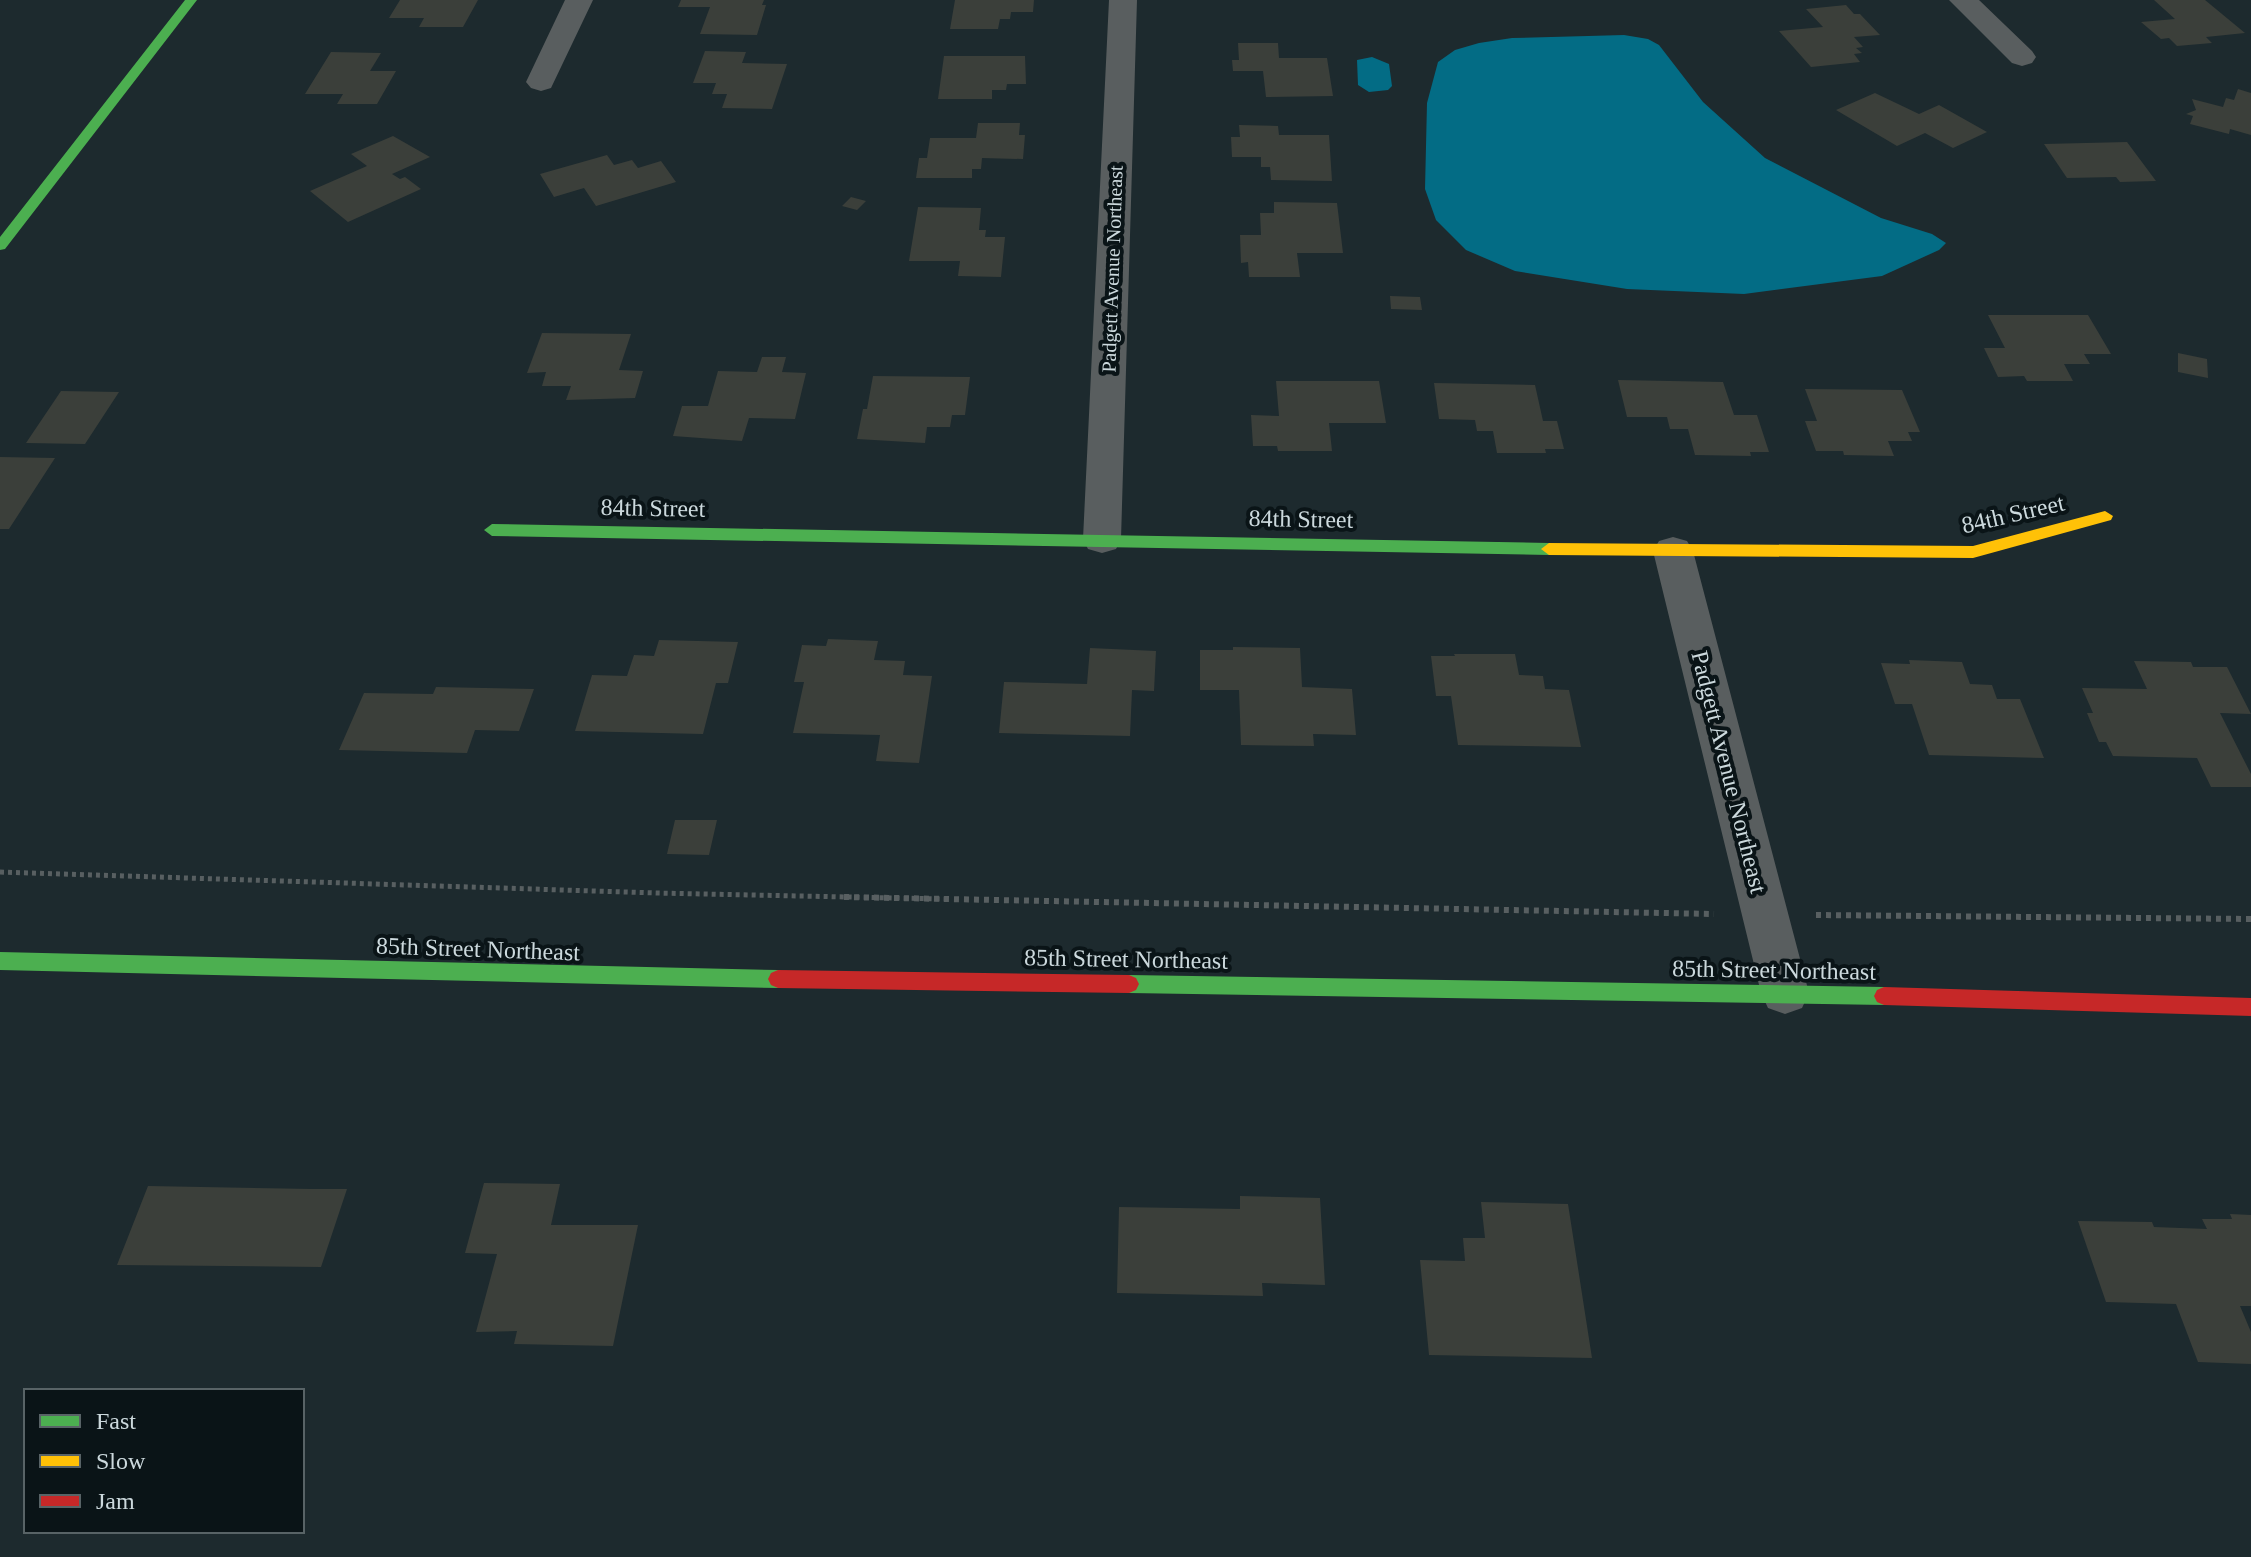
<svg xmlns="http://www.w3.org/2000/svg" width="2251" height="1557" viewBox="0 0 2251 1557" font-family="Georgia,serif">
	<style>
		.water { fill: #036c85 }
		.building { fill: #3b3f3a }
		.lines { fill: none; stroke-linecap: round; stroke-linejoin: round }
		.path-far1 { stroke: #585f61; stroke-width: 5; stroke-dasharray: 4 4; stroke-linecap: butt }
		.path { stroke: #585f61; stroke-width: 6; stroke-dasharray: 5 5; stroke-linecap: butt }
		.street { fill: #595e5f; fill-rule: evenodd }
		.fast { fill: #4caf50; fill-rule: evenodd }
		.slow { fill: #ffc107; fill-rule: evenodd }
		.jam { fill: #c62828; fill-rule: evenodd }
		.labels { text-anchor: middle; stroke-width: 8; stroke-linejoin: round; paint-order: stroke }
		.far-street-label { font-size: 20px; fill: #ccd9dd; stroke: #0a1417 }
		.street-label { font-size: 24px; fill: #ccd9dd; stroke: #0a1417 }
	</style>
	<rect width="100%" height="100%" fill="#1d2a2e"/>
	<path class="water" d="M1624,35L1648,39L1659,45L1703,102L1765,158L1881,218L1932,234L1946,243L1939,250L1882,276L1744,294L1627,289L1515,271L1466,250L1436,220L1425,189L1427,103L1438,62L1455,50L1479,43L1512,38Z
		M1372,57L1389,64L1392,86L1388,90L1369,92L1358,85L1357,60Z"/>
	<path class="building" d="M400,0H478L463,27H419L424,18H389Z
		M681,0H764L762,5H766L757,35L700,34L710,7H678Z
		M955,0H1034L1033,12H1011L1010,19H1000L998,29H950Z
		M2154,0H2205L2245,33L2206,37L2212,43L2177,46L2169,38L2161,39L2141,22L2175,19Z
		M1846,5L1854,14H1860L1880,35L1854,37L1863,47L1856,48L1862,53L1854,54L1860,62L1811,67L1779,31L1823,27L1806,9Z
		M1238,43H1278L1279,58H1327L1333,96L1266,97L1263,71H1233L1232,60H1239Z
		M705,51L746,52L742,63L787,64L772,109L722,108L727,94H712L716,83H693Z
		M331,52L381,53L370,71H396L377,104H337L343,94H305Z
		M944,56H1025L1026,84H1007L1006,90H992V99H938Z
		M2238,89L2251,93V135L2230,129L2229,134L2190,124L2193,116L2186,114L2196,110L2192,99L2223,107L2226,98L2234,100Z
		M1875,93L1919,114L1939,105L1987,132L1953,148L1925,133L1897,146L1836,110Z
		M978,123H1020L1019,135H1025L1023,159L982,158L981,169H972V178H916L919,158H927L930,138H976Z
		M1239,125L1278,126L1279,135H1329L1332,181L1271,180L1270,167H1261V157H1232L1231,137H1240Z
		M393,136L430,157L392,174L400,179L405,177L421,189L348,222L310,191L367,166L351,154Z
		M2127,142L2156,181L2120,182L2116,177L2067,178L2044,144Z
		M607,155L614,165L632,160L638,168L661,161L676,182L596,206L584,188L554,197L540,174Z
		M851,197L866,201L857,210L842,206Z
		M1274,202L1337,203L1343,253H1297L1300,277H1249L1248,262L1241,263L1240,235H1261L1260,213H1274Z
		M918,207L981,208L979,230H986L985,237H1005L1001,277L958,276L960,261H909Z
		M1390,296L1420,297L1422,310L1391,309Z
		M1988,315H2088L2111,354H2084L2090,364H2064L2073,381H2027L2024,376L1998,377L1984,348H2005Z
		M542,333L631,334L619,370L643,371L635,398L566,400L571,386H542L546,372L527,373Z
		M2178,353L2207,359L2208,378L2178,372Z
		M762,357H786L782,372L806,373L795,419L749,418L742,441L673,436L682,406H708L718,371L757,372Z
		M873,376L970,377L965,415H952L950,427H927L925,443L857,439L863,409H867Z
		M1618,380L1723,382L1734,415H1757L1769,452H1750L1751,456L1695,455L1688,429H1670L1667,417H1627Z
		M1276,381H1379L1386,423H1329L1332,451H1278L1277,446H1253L1251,415L1279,416Z
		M1434,383L1535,385L1543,421H1557L1564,449H1545L1546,453H1497L1493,431H1477L1475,420L1439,419Z
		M1805,389L1902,390L1920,432H1908L1912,441H1888L1894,456L1844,455L1843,451H1816L1805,421H1817Z
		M61,391L119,392L85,444L26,443Z
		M0,457L55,458L9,529H0Z
		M828,639L878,641L874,660L905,661L903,675L932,676L919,763L876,761L880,735L793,733L804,682H794L802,645L826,646Z
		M659,640L738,642L728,683H716L703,734L575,731L592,675L627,676L634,655L654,656Z
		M1233,647L1300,648L1302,687L1352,689L1356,735L1313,734L1314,746L1241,745L1239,690H1200V650H1233Z
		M1090,648L1156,651L1154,691L1132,690L1130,736L999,733L1004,682L1087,684Z
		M1454,654H1515L1519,675L1543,676L1545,689L1569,690L1581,747L1458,745L1451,696H1436L1431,656H1455Z
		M1909,660L1962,662L1970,684L1992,685L1997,699H2020L2044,758L1929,755L1912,704H1895L1881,663L1910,664Z
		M2134,661L2191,662L2193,667H2227L2251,714L2220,713L2251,774V787H2211L2197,758L2113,756L2106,742H2099L2087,713H2093L2082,688L2147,689Z
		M436,687L534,689L519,731L475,730L467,753L339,750L364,693L433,694Z
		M675,820H717L709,855L667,854Z
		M484,1183L560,1184L551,1225H638L613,1346L514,1344L517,1331L476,1332L497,1254L465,1253Z
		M148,1186L312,1189H347L321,1267L117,1265Z
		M1240,1196L1320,1198L1325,1285L1262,1283L1263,1296L1117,1293L1119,1207L1240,1209Z
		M1481,1202L1568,1204L1592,1358L1429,1355L1420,1260L1465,1261L1463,1238H1485Z
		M2230,1214L2251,1215V1306H2240L2251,1332V1364L2198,1362L2176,1304L2106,1302L2078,1221L2152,1222L2154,1227L2207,1229L2202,1219H2232Z"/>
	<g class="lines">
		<path class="path-far1" d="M0,872L657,893L944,899"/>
		<path class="path" d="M844,897L1714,914
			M1816,915L2251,919"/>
		<path class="street" d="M565,0H593L551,88L541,91L531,88L526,82Z
			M1109,0H1137L1121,539L1116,549L1102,553L1088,549L1083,539Z
			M1949,0H1979L2032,51L2036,57L2032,63L2022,66L2012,63Z
			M1673,537L1687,541L1693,551L1809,993L1802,1008L1785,1014L1768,1008L1761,993L1653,551L1659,541Z"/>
		<path class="fast" d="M185,0H197L5,249L0,250V237Z
			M492,524L1549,543L1557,549L1549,555L492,536L484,530Z
			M0,952L778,970L785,973L788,979L785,985L778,988L0,970Z
			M1129,975L1884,987L1891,990L1894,996L1891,1002L1884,1005L1129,993L1122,990L1119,984L1122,978Z"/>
		<path class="slow" d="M2105,511L2113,516L2111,520L1973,558L1549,555L1541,549L1549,543L1973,546Z"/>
		<path class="jam" d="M778,970L1129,975L1136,978L1139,984L1136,990L1129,993L778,988L771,985L768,979L771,973Z
			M1884,987L2251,998V1016L1884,1005L1877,1002L1874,996L1877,990Z"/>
	</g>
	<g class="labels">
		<g class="far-street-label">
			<text transform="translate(1112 269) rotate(-88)" y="7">Padgett Avenue Northeast</text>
		</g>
		<g class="street-label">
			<text transform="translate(653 508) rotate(1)" y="8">84th Street</text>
			<text transform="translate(2013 514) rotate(-13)" y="8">84th Street</text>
			<text transform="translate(1301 519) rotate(1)" y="8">84th Street</text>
			<text transform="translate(1729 772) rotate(76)" y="8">Padgett Avenue Northeast</text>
			<text transform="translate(478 949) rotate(2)" y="8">85th Street Northeast</text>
			<text transform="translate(1126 959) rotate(1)" y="8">85th Street Northeast</text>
			<text transform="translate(1774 970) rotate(1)" y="8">85th Street Northeast</text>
		</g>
	</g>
	<rect x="24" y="1389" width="280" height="144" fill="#0a1417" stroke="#586366" stroke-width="2"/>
	<rect x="40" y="1415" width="40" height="12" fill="#4caf50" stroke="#586366" stroke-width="2"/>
	<text x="96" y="1429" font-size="24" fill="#ccd9dd">Fast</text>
	<rect x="40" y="1455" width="40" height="12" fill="#ffc107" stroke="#586366" stroke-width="2"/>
	<text x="96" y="1469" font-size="24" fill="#ccd9dd">Slow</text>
	<rect x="40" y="1495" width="40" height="12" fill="#c62828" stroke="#586366" stroke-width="2"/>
	<text x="96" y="1509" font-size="24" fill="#ccd9dd">Jam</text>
</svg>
